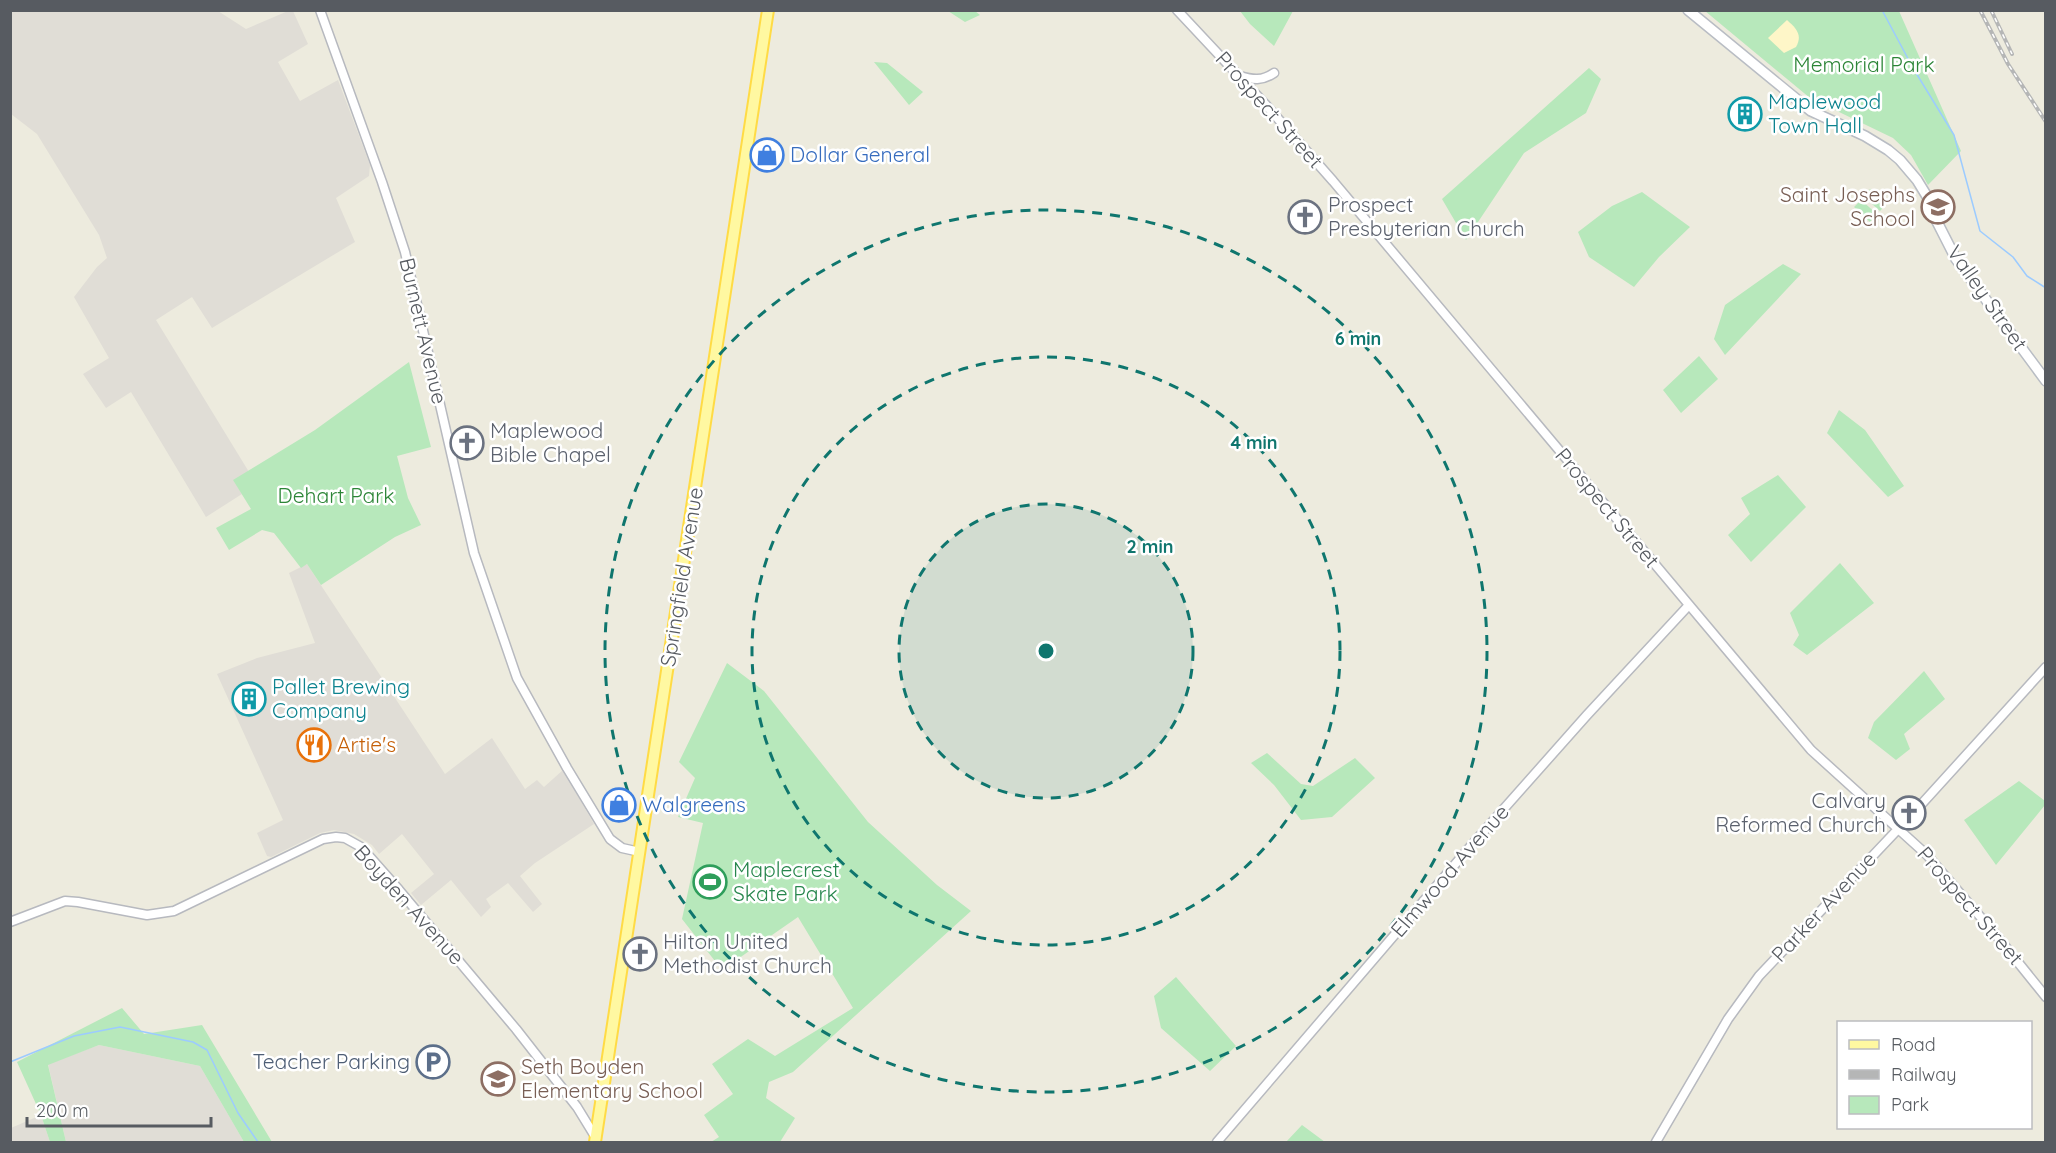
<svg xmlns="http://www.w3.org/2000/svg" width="2056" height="1153" viewBox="0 0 2056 1153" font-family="Quicksand,sans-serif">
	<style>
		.industrial { fill: #e0ddd6 }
		.green { fill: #b7e8bb }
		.sand { fill: #fef6c8 }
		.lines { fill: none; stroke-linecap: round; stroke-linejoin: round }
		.stream { stroke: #9ccbff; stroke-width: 1.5 }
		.tertiary-casing { stroke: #b7b9bf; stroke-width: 11 }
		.secondary-casing { stroke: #b9bdc4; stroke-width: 12 }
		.primary-casing { stroke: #ffdb45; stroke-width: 14 }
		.tertiary { stroke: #fff; stroke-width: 8 }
		.secondary { stroke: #fff; stroke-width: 9 }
		.primary { stroke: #fff8a1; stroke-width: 10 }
		.rail-casing { stroke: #b5b6b6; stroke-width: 4 }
		.rail { stroke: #fff; stroke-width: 1.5; stroke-dasharray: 4.5; stroke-linecap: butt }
		.ring { fill: none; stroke: #0f766e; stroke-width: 3; stroke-dasharray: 10 8 }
		.labels { text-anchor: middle; stroke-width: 5; stroke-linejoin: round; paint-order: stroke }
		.park-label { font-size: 21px; fill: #2c8537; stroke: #fff }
		.culture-label { font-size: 21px; fill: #0d838f; stroke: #fff; text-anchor: start }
		.street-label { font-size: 21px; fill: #575b61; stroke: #fff }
		.shop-label { font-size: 21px; fill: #366cbe; stroke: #fff; text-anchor: start }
		.education-label { font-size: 21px; fill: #785e54; stroke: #fff; text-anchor: end }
		.worship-label { font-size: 21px; fill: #5b616d; stroke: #fff; text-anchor: start }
		.food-label { font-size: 21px; fill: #c56008; stroke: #fff; text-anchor: start }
		.leisure-label { font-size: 21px; fill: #27864d; stroke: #fff; text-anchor: start }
		.service-label { font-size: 21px; fill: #4e5e75; stroke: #fff; text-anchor: end }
		.centre { fill: #0f766e; stroke: #fff; stroke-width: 3 }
		.ring-label { font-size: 18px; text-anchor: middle; font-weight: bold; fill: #0f766e; stroke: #fff; stroke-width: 5; stroke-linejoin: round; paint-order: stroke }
	</style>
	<rect width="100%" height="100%" fill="#edebde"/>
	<path class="industrial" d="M10,11H218L246,29L288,11H293L308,44L278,62L300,101L338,80L370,165L369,176L336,198L355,242L212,328L192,297L156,320L249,472L234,480L242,494L206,517L131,392L106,408L83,374L109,358L74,297L97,267L107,258L99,235L37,134L11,114Z
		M307,564L445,774L492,738L525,789L537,780L544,787L563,770L594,824L535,863L520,876L542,904L533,912L508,883L486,899L491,907L481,917L451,880L421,905L411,893L434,874L402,834L379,854L372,845L354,834L334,830L320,833L271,857L267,856L257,833L283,820L217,674L257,658L315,643L289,573Z
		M99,1045L200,1066L244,1142H66L48,1064Z
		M41,1115L50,1142H11V1128Z"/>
	<path class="green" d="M948,11H975L980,15L965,22Z
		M1240,11H1293L1274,46L1250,24Z
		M1705,11H1899L1961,151L1928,185L1911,155L1893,138L1810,98Z
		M874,62L887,63L923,92L909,105Z
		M1589,68L1601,79L1586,113L1524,153L1466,240L1442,199Z
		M1870,189L1887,203L1880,211L1864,197Z
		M1642,192L1690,227L1659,257L1634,287L1589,257L1578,232L1612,206Z
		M1861,200L1877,214L1870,222L1854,207Z
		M1783,264L1801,274L1725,355L1714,339L1725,305Z
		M1699,356L1718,379L1681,413L1663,390Z
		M409,362L431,447L397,456L408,498L421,525L395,537L321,585L307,564L301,568L274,533L262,530L229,550L216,528L251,509L233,480L315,430Z
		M1839,410L1865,430L1904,486L1888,497L1827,433Z
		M1778,475L1806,507L1751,562L1728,535L1750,514L1741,498Z
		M1840,563L1874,603L1807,655L1793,645L1799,635L1790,613Z
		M727,663L764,691L868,822L937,885L971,911L793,1072L769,1082L766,1098L795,1118L780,1142H711L719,1137L704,1115L733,1094L712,1064L748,1039L775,1056L853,1008L798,917L722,970L682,919L703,823L678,817L695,778L679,762Z
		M1924,671L1945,699L1904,734L1910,749L1896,760L1868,738L1874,722Z
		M1267,753L1301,784L1313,786L1355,758L1375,778L1332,817L1301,820L1274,785L1251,763Z
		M2019,781L2045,801V805L1996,865L1964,820Z
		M1176,977L1236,1046L1210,1071L1161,1028L1154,996Z
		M122,1008L144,1034L202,1025L272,1142H244L200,1066L99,1045L48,1065L66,1142H50L41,1115L17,1062Z
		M1302,1125L1325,1142H1286Z"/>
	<path class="sand" d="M1787,20C1796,28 1803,35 1796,47L1784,53L1768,38Z"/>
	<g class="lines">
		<path class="stream" d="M1882,10L1913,68L1954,135L1980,231L2013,257L2027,276L2046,288
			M10,1062L74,1036L120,1027L193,1042L207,1050L238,1113L258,1142"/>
		<defs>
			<path id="tertiary" d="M320,10L382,182L405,252L474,553L517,678L567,768L610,839L622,848L640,852
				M1177,10L1265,104L1333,181L1811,750L1927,855L1996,935L2046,997
				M1240,76C1253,80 1262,81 1274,73
				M10,922L65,901L78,902L147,915L174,911L323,839L336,837L345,838L361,847L399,890L516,1029L577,1107L596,1138
				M1217,1142L1469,848L1587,715L1689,605
				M1656,1142L1728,1019L1759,976L1918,808L2046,667"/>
			<path id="secondary" d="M1688,10L1811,111L1865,136L1888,150L1900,160L1917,180L1928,198L1930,208L1956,259L2046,381"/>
			<path id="primary" d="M595,1142L768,10"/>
		</defs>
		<use href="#tertiary" class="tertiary-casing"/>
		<use href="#secondary" class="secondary-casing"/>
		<use href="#primary" class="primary-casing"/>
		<use href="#tertiary" class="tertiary"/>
		<use href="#secondary" class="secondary"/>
		<use href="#primary" class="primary"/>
		<defs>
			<path id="rail" d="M1980,10L2008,64L2046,122
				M1991,10L2012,54"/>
		</defs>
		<use href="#rail" class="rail-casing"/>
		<use href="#rail" class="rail"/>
	</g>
	<circle cx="1046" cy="651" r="147" fill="#0f766e" fill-opacity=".12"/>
	<g class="ring">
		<circle cx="1046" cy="651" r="147"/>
		<circle cx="1046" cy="651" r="294"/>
		<circle cx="1046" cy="651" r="441"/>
	</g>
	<defs>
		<symbol id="building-ring" viewBox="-11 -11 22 22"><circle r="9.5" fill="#fff" stroke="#0f9aa8" stroke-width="1.5"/><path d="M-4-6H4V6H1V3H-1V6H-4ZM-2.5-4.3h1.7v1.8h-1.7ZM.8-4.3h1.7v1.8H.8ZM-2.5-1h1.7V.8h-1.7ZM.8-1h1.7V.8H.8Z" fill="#0f9aa8"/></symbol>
		<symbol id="shop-ring" viewBox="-11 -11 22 22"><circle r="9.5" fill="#fff" stroke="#3f7fe0" stroke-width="1.5"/><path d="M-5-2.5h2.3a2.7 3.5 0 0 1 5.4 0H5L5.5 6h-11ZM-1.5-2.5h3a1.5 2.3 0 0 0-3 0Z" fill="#3f7fe0"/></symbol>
		<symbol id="school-ring" viewBox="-11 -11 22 22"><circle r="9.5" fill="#fff" stroke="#8d6e63" stroke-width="1.5"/><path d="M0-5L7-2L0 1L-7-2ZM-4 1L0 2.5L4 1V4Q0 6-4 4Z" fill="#8d6e63"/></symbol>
		<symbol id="church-ring" viewBox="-11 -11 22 22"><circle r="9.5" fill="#fff" stroke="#6b7280" stroke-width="1.5"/><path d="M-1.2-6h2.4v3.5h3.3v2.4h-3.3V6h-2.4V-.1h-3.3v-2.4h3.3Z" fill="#6b7280"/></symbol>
		<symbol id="restaurant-ring" viewBox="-11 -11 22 22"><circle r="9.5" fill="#fff" stroke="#e8710a" stroke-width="1.5"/><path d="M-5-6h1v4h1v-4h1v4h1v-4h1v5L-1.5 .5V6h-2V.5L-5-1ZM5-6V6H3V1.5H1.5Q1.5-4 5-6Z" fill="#e8710a"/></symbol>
		<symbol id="stadium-ring" viewBox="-11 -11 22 22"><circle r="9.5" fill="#fff" stroke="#2e9e5b" stroke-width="1.5"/><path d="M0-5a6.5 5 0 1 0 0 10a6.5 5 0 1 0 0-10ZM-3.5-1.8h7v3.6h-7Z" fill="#2e9e5b"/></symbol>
		<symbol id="parking-ring" viewBox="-11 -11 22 22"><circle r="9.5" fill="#fff" stroke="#5c6f8a" stroke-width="1.5"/><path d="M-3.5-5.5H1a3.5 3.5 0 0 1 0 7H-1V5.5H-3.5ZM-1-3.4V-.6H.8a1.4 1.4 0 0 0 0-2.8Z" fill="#5c6f8a"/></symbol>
	</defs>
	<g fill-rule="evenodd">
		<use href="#building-ring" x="1726" y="95" width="38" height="38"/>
		<use href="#shop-ring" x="748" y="136" width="38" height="38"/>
		<use href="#school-ring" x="1919" y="188" width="38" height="38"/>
		<use href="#church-ring" x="1286" y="198" width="38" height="38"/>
		<use href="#church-ring" x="448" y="424" width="38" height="38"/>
		<use href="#building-ring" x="230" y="680" width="38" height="38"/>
		<use href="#restaurant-ring" x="295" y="726" width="38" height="38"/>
		<use href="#shop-ring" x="600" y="786" width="38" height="38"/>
		<use href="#church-ring" x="1890" y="794" width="38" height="38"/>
		<use href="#stadium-ring" x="691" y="863" width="38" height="38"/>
		<use href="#church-ring" x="621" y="935" width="38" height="38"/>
		<use href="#parking-ring" x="414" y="1043" width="38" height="38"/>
		<use href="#school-ring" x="479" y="1060" width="38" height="38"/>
	</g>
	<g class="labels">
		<g class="park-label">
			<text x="1864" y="72">Memorial Park</text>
			<text x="336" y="503">Dehart Park</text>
		</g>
		<g class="culture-label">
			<text x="1768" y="109">Maplewood<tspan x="1768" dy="24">Town Hall</tspan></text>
			<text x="272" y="694">Pallet Brewing<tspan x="272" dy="24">Company</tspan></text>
		</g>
		<g class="street-label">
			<text transform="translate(1269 110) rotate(48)" y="7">Prospect Street</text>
			<text transform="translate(1987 298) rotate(55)" y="7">Valley Street</text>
			<text transform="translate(423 331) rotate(77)" y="7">Burnett Avenue</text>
			<text transform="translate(1607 508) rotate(50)" y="7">Prospect Street</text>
			<text transform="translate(682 577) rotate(-81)" y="7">Springfield Avenue</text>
			<text transform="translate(1450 871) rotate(-49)" y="7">Elmwood Avenue</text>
			<text transform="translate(409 905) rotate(48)" y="7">Boyden Avenue</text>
			<text transform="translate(1970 906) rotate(49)" y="7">Prospect Street</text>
			<text transform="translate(1824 907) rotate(-47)" y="7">Parker Avenue</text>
		</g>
		<g class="shop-label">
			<text x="790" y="162">Dollar General</text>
			<text x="642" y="812">Walgreens</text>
		</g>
		<g class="education-label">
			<text x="1915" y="202">Saint Josephs<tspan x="1915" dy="24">School</tspan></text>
			<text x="521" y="1074" text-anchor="start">Seth Boyden<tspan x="521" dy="24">Elementary School</tspan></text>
		</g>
		<g class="worship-label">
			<text x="1328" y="212">Prospect<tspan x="1328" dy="24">Presbyterian Church</tspan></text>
			<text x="490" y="438">Maplewood<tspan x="490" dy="24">Bible Chapel</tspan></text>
			<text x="1886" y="808" text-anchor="end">Calvary<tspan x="1886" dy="24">Reformed Church</tspan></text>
			<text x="663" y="949">Hilton United<tspan x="663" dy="24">Methodist Church</tspan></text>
		</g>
		<g class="food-label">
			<text x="337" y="752">Artie's</text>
		</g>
		<g class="leisure-label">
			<text x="733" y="877">Maplecrest<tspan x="733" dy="24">Skate Park</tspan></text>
		</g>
		<g class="service-label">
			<text x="410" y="1069">Teacher Parking</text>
		</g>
	</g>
	<circle cx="1046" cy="651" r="9" class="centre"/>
	<g class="ring-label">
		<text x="1358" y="345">6 min</text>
		<text x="1254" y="449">4 min</text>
		<text x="1150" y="553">2 min</text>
	</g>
	<rect width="2056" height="1153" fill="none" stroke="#575b61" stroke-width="24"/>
	<rect x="1837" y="1021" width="195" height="108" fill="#ffffff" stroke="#bcbdc0" stroke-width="1.5"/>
	<rect x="1849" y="1040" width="30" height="9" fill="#fff8a1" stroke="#bcbdc0" stroke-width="1.5"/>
	<text x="1891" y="1051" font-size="18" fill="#575b61">Road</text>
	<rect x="1849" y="1070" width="30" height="9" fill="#b5b6b6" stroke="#bcbdc0" stroke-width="1.5"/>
	<text x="1891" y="1081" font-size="18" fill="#575b61">Railway</text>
	<rect x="1849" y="1096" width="30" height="18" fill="#b7e8bb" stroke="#bcbdc0" stroke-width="1.5"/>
	<text x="1891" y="1111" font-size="18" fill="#575b61">Park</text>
	<path d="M27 1117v9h184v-9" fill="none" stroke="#575b61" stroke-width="3"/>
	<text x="36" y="1117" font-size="18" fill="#575b61" stroke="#ffffff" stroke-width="4.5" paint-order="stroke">200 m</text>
</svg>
